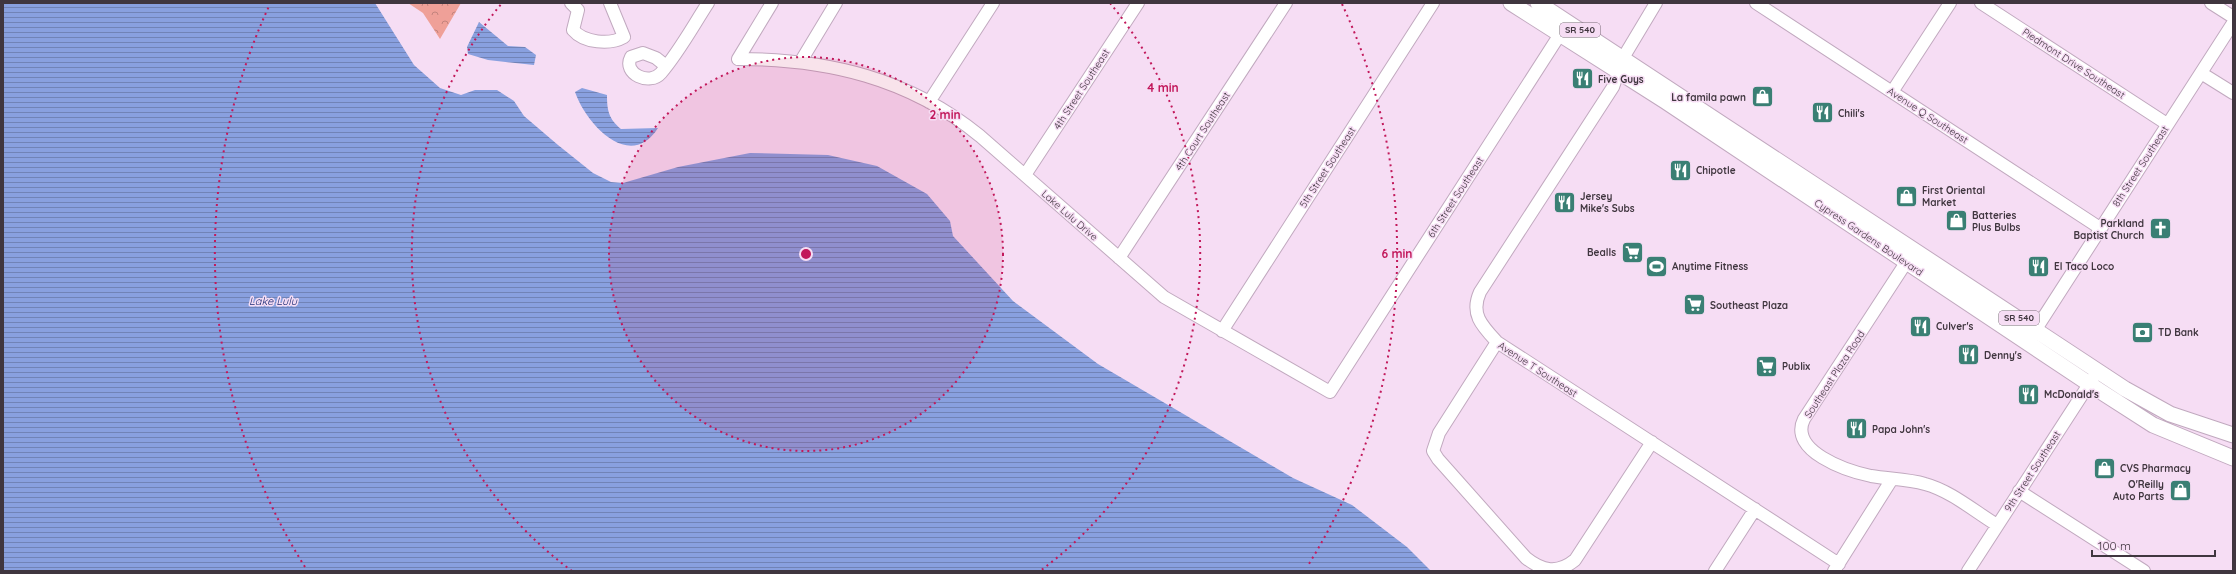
<svg xmlns="http://www.w3.org/2000/svg" width="2236" height="574" viewBox="0 0 2236 574" font-family="Quicksand,sans-serif">
	<style>
		.forest { fill: url(#forest-crowns) }
		.water { fill: url(#water-rules) }
		.lines { fill: none; stroke-linecap: round; stroke-linejoin: round }
		.minor-casing { stroke: #c1a9bf; stroke-width: 14 }
		.major-casing { stroke: #c1a9bf; stroke-width: 17 }
		.minor { stroke: #fff; stroke-width: 12 }
		.major { stroke: #fff; stroke-width: 15 }
		.ring { fill: none; stroke: #c2185b; stroke-width: 2; stroke-dasharray: 2 4 }
		.labels { text-anchor: middle; stroke-width: 3; stroke-linejoin: round; paint-order: stroke }
		.shield { fill: #f6ddf4; stroke: #776875; stroke-width: 1 }
		.shield-label { font-size: 9px; font-weight: bold; fill: #40363f }
		.street-label { font-size: 10px; fill: #40363f; stroke: #f6ddf4 }
		.poi-label { font-size: 10px; font-weight: bold; fill: #40363f; stroke: #f6ddf4; text-anchor: start }
		.water-label { font-size: 11px; font-style: italic; fill: #1d2d76; stroke: #f6ddf4 }
		.centre { fill: #c2185b; stroke: #f6ddf4; stroke-width: 2 }
		.ring-label { font-size: 12px; text-anchor: middle; font-weight: bold; fill: #c2185b; stroke: #f6ddf4; stroke-width: 3; stroke-linejoin: round; paint-order: stroke }
	</style>
	<defs>
		<pattern id="forest-crowns" width="20" height="18" patternUnits="userSpaceOnUse"><rect width="20" height="18" fill="#efa098"/><path d="M2 6a3 3 0 1 1 6 0M12 15a3 3 0 1 1 6 0" fill="none" stroke="#c3837d"/></pattern>
		<pattern id="water-rules" width="6" height="5" patternUnits="userSpaceOnUse"><rect width="6" height="5" fill="#89a0df"/><path d="M0 2.5h6" fill="none" stroke="#7183b6"/></pattern>
	</defs>
	<rect width="100%" height="100%" fill="#f6ddf4"/>
	<path class="forest" d="M408,3H461L440,39L423,13Z"/>
	<path class="water" d="M3,3H375L414,65L440,88L461,95L475,90H497L514,101L524,116L558,145L593,173L611,182L623,183L678,167L750,153L828,155L877,166L927,194L950,221L953,236L1013,301L1098,364L1293,478L1352,505L1407,547L1431,571H3Z
		M479,22L508,46L525,47L536,55L534,65L488,60L468,54L467,47Z
		M582,88L607,95C607,111 609,119 621,129L658,128C630,172 586,124 575,92Z"/>
	<g class="lines">
		<defs>
			<path id="minor" d="M571,3L578,10L573,30C584,43 610,45 624,37L610,3
				M1656,3L1623,58L1613,87L1480,292C1470,314 1482,326 1497,342L1839,564
				M1756,3L2100,228
				M1981,3L2167,124
				M2211,3L2233,17
				M738,59C827,59 909,78 980,136L1164,297L1330,392L1564,28
				M738,59L772,3
				M801,61L836,3
				M666,66L656,58L643,53L631,57C622,74 650,86 661,73C679,52 693,26 708,3
				M2201,73L2233,93
				M1892,92L1950,3
				M929,102L993,3
				M1025,175L1138,3
				M1911,255L1804,419C1788,451 1847,471 1871,476C1889,479 1908,479 1925,484C1951,491 1974,511 1997,525
				M1119,258L1286,3
				M2036,329L2233,23
				M1222,331L1433,3
				M1497,342L1439,433L1433,451L1438,459L1526,558C1542,571 1558,574 1575,560L1652,442
				M2019,491L2144,571
				M1715,571L1755,509
				M1834,571L1892,479
				M1968,571L2093,378"/>
			<path id="major" d="M1511,3L1665,101L2100,391L2153,425L2233,458
				M1538,3L2125,389L2170,414L2233,435"/>
		</defs>
		<use href="#minor" class="minor-casing"/>
		<use href="#major" class="major-casing"/>
		<use href="#minor" class="minor"/>
		<use href="#major" class="major"/>
	</g>
	<circle cx="806" cy="254" r="197" fill="#c2185b" fill-opacity=".12"/>
	<g class="ring">
		<circle cx="806" cy="254" r="197"/>
		<path d="M572 571A394 394 0 0 1 502 3M1110 3A394 394 0 0 1 1040 571"/>
		<path d="M305 567A591 591 0 0 1 270 4M1342 4A591 591 0 0 1 1307 567"/>
	</g>
	<defs>
		<symbol id="restaurant-square" viewBox="-11 -11 22 22"><rect x="-9" y="-9" width="18" height="18" rx="4" fill="#3a7f74" stroke="#f6ddf4"/><path d="M-5-6h1v4h1v-4h1v4h1v-4h1v5L-1.5 .5V6h-2V.5L-5-1ZM5-6V6H3V1.5H1.5Q1.5-4 5-6Z" fill="#fff"/></symbol>
		<symbol id="shop-square" viewBox="-11 -11 22 22"><rect x="-9" y="-9" width="18" height="18" rx="4" fill="#3a7f74" stroke="#f6ddf4"/><path d="M-5-2.5h2.3a2.7 3.5 0 0 1 5.4 0H5L5.5 6h-11ZM-1.5-2.5h3a1.5 2.3 0 0 0-3 0Z" fill="#fff"/></symbol>
		<symbol id="church-square" viewBox="-11 -11 22 22"><rect x="-9" y="-9" width="18" height="18" rx="4" fill="#3a7f74" stroke="#f6ddf4"/><path d="M-1.2-6h2.4v3.5h3.3v2.4h-3.3V6h-2.4V-.1h-3.3v-2.4h3.3Z" fill="#fff"/></symbol>
		<symbol id="supermarket-square" viewBox="-11 -11 22 22"><rect x="-9" y="-9" width="18" height="18" rx="4" fill="#3a7f74" stroke="#f6ddf4"/><path d="M-6-5.5h2.5l.6 2H6L4.5 2H-2.5L-4.4-4H-6ZM-1.5 3.2a1.3 1.3 0 1 0 .1 0ZM3 3.2a1.3 1.3 0 1 0 .1 0Z" fill="#fff"/></symbol>
		<symbol id="stadium-square" viewBox="-11 -11 22 22"><rect x="-9" y="-9" width="18" height="18" rx="4" fill="#3a7f74" stroke="#f6ddf4"/><path d="M0-5a6.5 5 0 1 0 0 10a6.5 5 0 1 0 0-10ZM-3.5-1.8h7v3.6h-7Z" fill="#fff"/></symbol>
		<symbol id="bank-square" viewBox="-11 -11 22 22"><rect x="-9" y="-9" width="18" height="18" rx="4" fill="#3a7f74" stroke="#f6ddf4"/><path d="M-6-4H6V4H-6ZM0-2.3a2.3 2.3 0 1 0 0 4.6a2.3 2.3 0 1 0 0-4.6Z" fill="#fff"/></symbol>
	</defs>
	<g fill-rule="evenodd">
		<use href="#restaurant-square" x="1570" y="66" width="25" height="25"/>
		<use href="#shop-square" x="1750" y="84" width="25" height="25"/>
		<use href="#restaurant-square" x="1810" y="100" width="25" height="25"/>
		<use href="#restaurant-square" x="1668" y="158" width="25" height="25"/>
		<use href="#shop-square" x="1894" y="184" width="25" height="25"/>
		<use href="#restaurant-square" x="1552" y="190" width="25" height="25"/>
		<use href="#shop-square" x="1944" y="208" width="25" height="25"/>
		<use href="#church-square" x="2148" y="216" width="25" height="25"/>
		<use href="#supermarket-square" x="1620" y="240" width="25" height="25"/>
		<use href="#stadium-square" x="1644" y="254" width="25" height="25"/>
		<use href="#restaurant-square" x="2026" y="254" width="25" height="25"/>
		<use href="#supermarket-square" x="1682" y="292" width="25" height="25"/>
		<use href="#restaurant-square" x="1908" y="314" width="25" height="25"/>
		<use href="#bank-square" x="2130" y="320" width="25" height="25"/>
		<use href="#restaurant-square" x="1956" y="342" width="25" height="25"/>
		<use href="#supermarket-square" x="1754" y="354" width="25" height="25"/>
		<use href="#restaurant-square" x="2016" y="382" width="25" height="25"/>
		<use href="#restaurant-square" x="1844" y="416" width="25" height="25"/>
		<use href="#shop-square" x="2092" y="456" width="25" height="25"/>
		<use href="#shop-square" x="2168" y="478" width="25" height="25"/>
	</g>
	<g class="labels">
		<g class="shield">
			<rect x="1560" y="23" width="40" height="14" rx="3"/>
			<rect x="1999" y="311" width="40" height="14" rx="3"/>
		</g>
		<g class="shield-label">
			<text x="1580" y="33">SR 540</text>
			<text x="2019" y="321">SR 540</text>
		</g>
		<g class="street-label">
			<text transform="translate(2074 63) rotate(33)" y="4">Piedmont Drive Southeast</text>
			<text transform="translate(1081 89) rotate(-57)" y="4">4th Street Southeast</text>
			<text transform="translate(1928 115) rotate(33)" y="4">Avenue Q Southeast</text>
			<text transform="translate(1202 131) rotate(-57)" y="4">4th Court Southeast</text>
			<text transform="translate(2140 166) rotate(-57)" y="4">8th Street Southeast</text>
			<text transform="translate(1327 167) rotate(-57)" y="4">5th Street Southeast</text>
			<text transform="translate(1455 197) rotate(-57)" y="4">6th Street Southeast</text>
			<text transform="translate(1070 215) rotate(41)" y="4">Lake Lulu Drive</text>
			<text transform="translate(1869 237) rotate(34)" y="4">Cypress Gardens Boulevard</text>
			<text transform="translate(1538 369) rotate(33)" y="4">Avenue T Southeast</text>
			<text transform="translate(1834 374) rotate(-57)" y="4">Southeast Plaza Road</text>
			<text transform="translate(2032 471) rotate(-57)" y="4">9th Street Southeast</text>
		</g>
		<g class="poi-label">
			<text x="1598" y="83">Five Guys</text>
			<text x="1746" y="101" text-anchor="end">La famila pawn</text>
			<text x="1838" y="117">Chili's</text>
			<text x="1696" y="174">Chipotle</text>
			<text x="1922" y="194">First Oriental<tspan x="1922" dy="12">Market</tspan></text>
			<text x="1580" y="200">Jersey<tspan x="1580" dy="12">Mike's Subs</tspan></text>
			<text x="1972" y="219">Batteries<tspan x="1972" dy="12">Plus Bulbs</tspan></text>
			<text x="2144" y="227" text-anchor="end">Parkland<tspan x="2144" dy="12">Baptist Church</tspan></text>
			<text x="1616" y="256" text-anchor="end">Bealls</text>
			<text x="1672" y="270">Anytime Fitness</text>
			<text x="2054" y="270">El Taco Loco</text>
			<text x="1710" y="309">Southeast Plaza</text>
			<text x="1936" y="330">Culver's</text>
			<text x="2158" y="336">TD Bank</text>
			<text x="1984" y="359">Denny's</text>
			<text x="1782" y="370">Publix</text>
			<text x="2044" y="398">McDonald's</text>
			<text x="1872" y="433">Papa John's</text>
			<text x="2120" y="472">CVS Pharmacy</text>
			<text x="2164" y="488" text-anchor="end">O'Reilly<tspan x="2164" dy="12">Auto Parts</tspan></text>
		</g>
		<g class="water-label">
			<text x="273" y="305">Lake Lulu</text>
		</g>
	</g>
	<circle cx="806" cy="254" r="6" class="centre"/>
	<g class="ring-label">
		<text x="1163" y="92">4 min</text>
		<text x="945" y="119">2 min</text>
		<text x="1397" y="258">6 min</text>
	</g>
	<rect width="2236" height="574" fill="none" stroke="#40363f" stroke-width="8"/>
	<path d="M2092 550v6h123v-6" fill="none" stroke="#40363f" stroke-width="2"/>
	<text x="2098" y="550" font-size="12" fill="#40363f" stroke="#f6ddf4" stroke-width="3" paint-order="stroke">100 m</text>
</svg>
